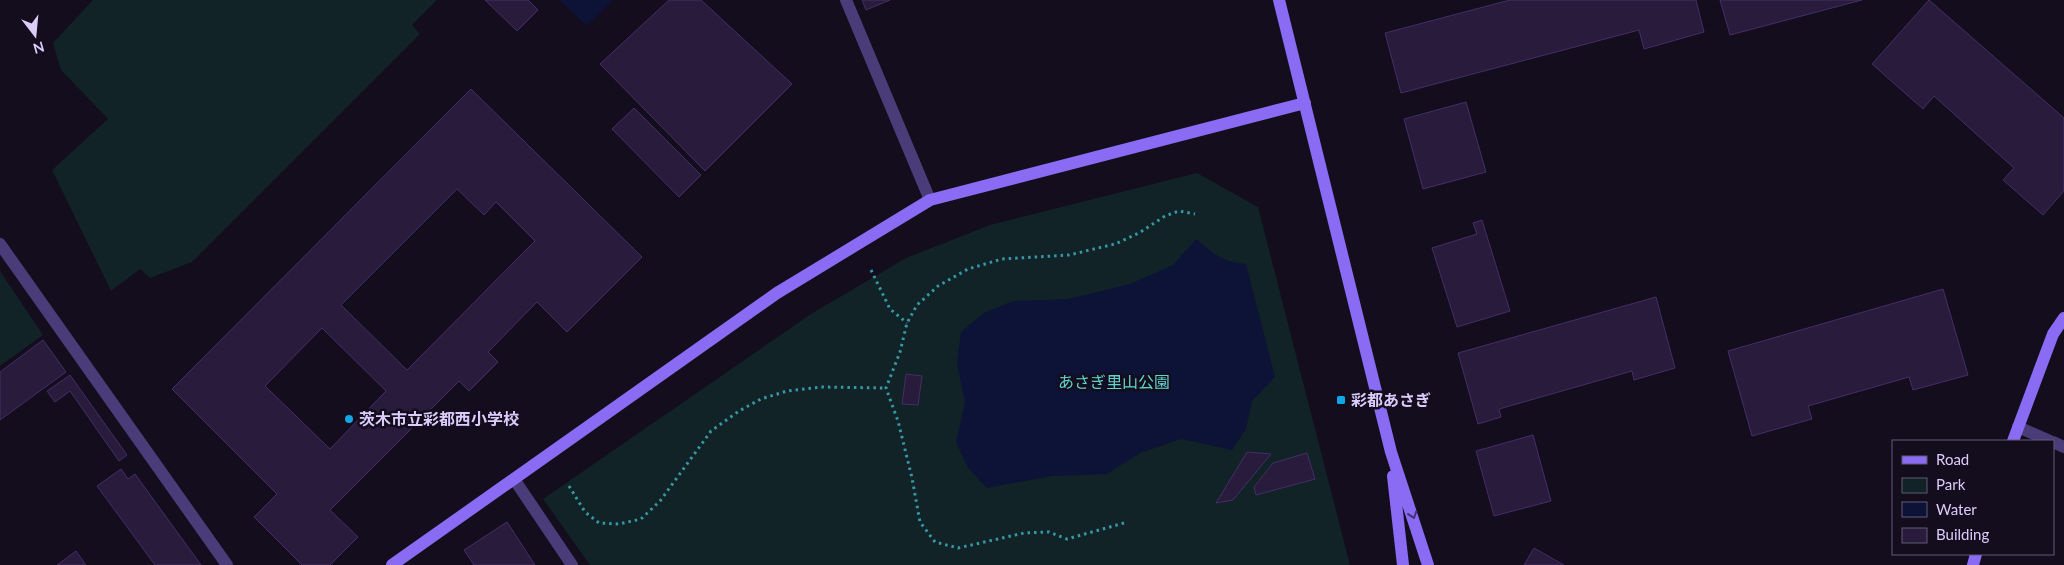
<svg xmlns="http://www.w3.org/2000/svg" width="2064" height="565" viewBox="0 0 2064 565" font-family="Lato,'Noto Sans JP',sans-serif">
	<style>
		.green { fill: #112326 }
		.water { fill: #0c1337 }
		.building { fill: #281b3c; stroke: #442e67; fill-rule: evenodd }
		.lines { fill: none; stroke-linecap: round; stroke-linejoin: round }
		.path { stroke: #3697a6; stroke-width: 3; stroke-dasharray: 2.5 4; stroke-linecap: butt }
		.lane { stroke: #4a3c78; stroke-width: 12 }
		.street { stroke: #4a3c78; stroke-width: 12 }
		.secondary { stroke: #896bf4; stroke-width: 12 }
		.oneway { stroke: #423373 }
		.poi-dot { fill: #11a5e3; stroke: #130d1d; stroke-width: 2 }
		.labels { text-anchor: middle; stroke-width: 5; stroke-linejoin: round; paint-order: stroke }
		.park-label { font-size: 16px; fill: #5fd5ce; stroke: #130d1d }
		.poi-label { font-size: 16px; font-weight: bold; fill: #dbcdfb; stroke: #130d1d; text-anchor: start }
	</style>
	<rect width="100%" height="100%" fill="#130d1d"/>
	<path class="green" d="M93,0H437L412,25L420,34L192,262L150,278L140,269L111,291L52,170L108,119L61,70L53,43Z
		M1197,173L1258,207L1350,565H590L543,499L811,314L906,258L990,225Z
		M0,271L43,335L0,366Z"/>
	<path class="water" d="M559,0H613L587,26Z
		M1196,239C1213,254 1223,262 1246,264L1275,377L1252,401L1246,429L1232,450L1181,439L1140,453L1107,474L1052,476L987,488L968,468L956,442L965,403L957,363L961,332L984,313L1013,301L1068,299L1130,284L1173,265Z"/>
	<path class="building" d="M485,0H528L538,10L517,31Z
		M669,0H701L792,84L705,171L600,64Z
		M862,0H890L866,10Z
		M1510,0H1696L1704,32L1644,49L1639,30L1401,93L1385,33Z
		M1720,0H1862L1730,35Z
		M1929,0L2064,118V191L2043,215L2003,180L2014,168L1934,96L1923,109L1872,64Z
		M471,89L642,257L567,332L537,302L488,352L498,362L469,391L459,381L330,510L358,537L330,565H302L254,517L277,494L172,389ZM457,189L484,215L496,202L535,241L407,370L341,305ZM322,328L386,391L330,449L265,386Z
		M1466,102L1486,172L1423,189L1404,119Z
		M634,108L701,175L679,197L612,129Z
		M1482,220L1510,311L1457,327L1432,248L1477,234L1473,223Z
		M1943,289L1968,375L1913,390L1909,377L1808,406L1812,419L1752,436L1728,351Z
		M1656,297L1675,368L1634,380L1632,371L1499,409L1501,417L1478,424L1458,353Z
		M43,340L66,372L0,420V372Z
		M906,374L922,376L918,405L902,404Z
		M70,375L127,455L119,461L70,391L55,402L47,391Z
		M1533,435L1551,501L1494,516L1476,451Z
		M1247,452L1271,454L1233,500L1216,503Z
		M1307,453L1315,479L1256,495L1254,487L1273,463Z
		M121,469L128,479L135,474L201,565H155L97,486Z
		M507,522L535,565H474L464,550Z
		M1534,548L1564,565H1524Z
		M76,551L86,565H57Z"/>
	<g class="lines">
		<path class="path" d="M871,270L890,309L907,323
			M569,486L585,512L599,523L619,524L641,519L660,501L711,431L739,411L761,399L787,391L821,387L886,388
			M1124,523L1067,539L1049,532L1024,533L958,548L935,542L920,522L912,478L898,421L886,388L900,352L907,323L917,305L938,286L968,269L1002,259L1069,255L1115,244L1139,233L1165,216L1179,211L1195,214"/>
		<path class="lane" d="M2018,427L2050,441
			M2053,442L2064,447"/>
		<path class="street" d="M846,0L930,200
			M0,244L227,565
			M514,479L572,565"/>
		<path class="secondary" d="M1279,0L1391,452L1428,565
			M2013,441L2053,334L2064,318
			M1393,476L1403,565
			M392,565L777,293L930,200L1305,103
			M1973,565L1976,554"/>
	</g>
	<defs><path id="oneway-chevron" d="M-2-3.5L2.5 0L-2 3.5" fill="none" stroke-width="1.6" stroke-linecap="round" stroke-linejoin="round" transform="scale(1.25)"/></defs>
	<use class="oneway" href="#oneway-chevron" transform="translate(1413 515) rotate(71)"/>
	<g class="poi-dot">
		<rect x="1336" y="395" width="10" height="10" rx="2.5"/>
		<circle cx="349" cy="419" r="5"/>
	</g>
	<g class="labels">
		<g class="park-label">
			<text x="1114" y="388">あさぎ里山公園</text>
		</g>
		<g class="poi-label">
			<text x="1351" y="406">彩都あさぎ</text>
			<text x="359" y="425">茨木市立彩都西小学校</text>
		</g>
	</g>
	<rect x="1892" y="440" width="162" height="115" fill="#130d1d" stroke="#635a76"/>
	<rect x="1902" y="456" width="25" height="8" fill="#896bf4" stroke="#635a76"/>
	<text x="1936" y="465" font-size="15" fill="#dbcdfb">Road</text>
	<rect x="1902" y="478" width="25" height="15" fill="#112326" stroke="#635a76"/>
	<text x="1936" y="490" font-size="15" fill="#dbcdfb">Park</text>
	<rect x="1902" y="502" width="25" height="15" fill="#0c1337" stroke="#635a76"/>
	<text x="1936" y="515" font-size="15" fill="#dbcdfb">Water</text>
	<rect x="1902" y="528" width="25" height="15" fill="#281b3c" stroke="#635a76"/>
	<text x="1936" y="540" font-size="15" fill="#dbcdfb">Building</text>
	<g transform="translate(35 35) rotate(164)" stroke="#130d1d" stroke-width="4" paint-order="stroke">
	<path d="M0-4L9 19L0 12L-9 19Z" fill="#dbcdfb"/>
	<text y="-8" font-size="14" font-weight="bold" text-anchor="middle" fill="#dbcdfb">N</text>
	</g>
</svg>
